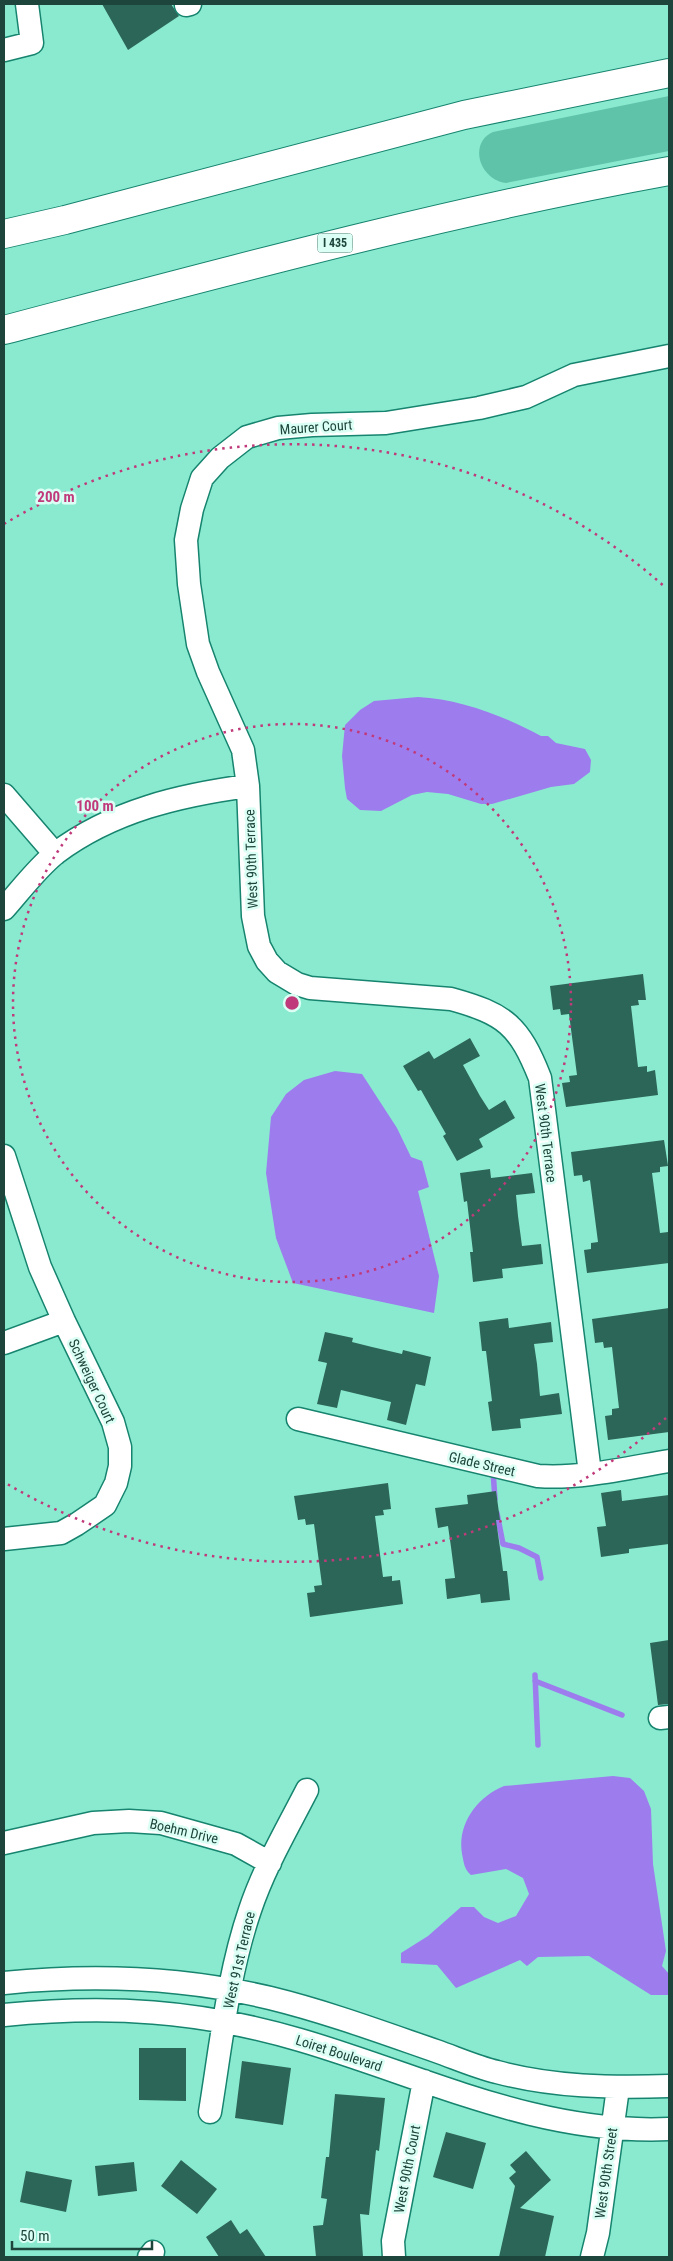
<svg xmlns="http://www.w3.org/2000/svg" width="673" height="2261" viewBox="0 0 673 2261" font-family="'Roboto Condensed',sans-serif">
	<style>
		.green { fill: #5fc3aa }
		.water { fill: #9d7cee }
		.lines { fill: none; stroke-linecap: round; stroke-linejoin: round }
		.stream { stroke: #9d7cee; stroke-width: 5.5 }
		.building { fill: #2c6658 }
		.minor-casing { stroke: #16846e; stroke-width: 25 }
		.highway-casing { stroke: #16846e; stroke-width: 30 }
		.minor { stroke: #fff; stroke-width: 22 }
		.highway { stroke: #fff; stroke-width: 28 }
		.ring { fill: none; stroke: #c03a7b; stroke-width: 2.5; stroke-dasharray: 2.5 5 }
		.labels { text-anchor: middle; stroke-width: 5; stroke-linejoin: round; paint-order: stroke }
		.shield { fill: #dbfff4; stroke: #567d72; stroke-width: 1 }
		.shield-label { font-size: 12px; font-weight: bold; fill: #1d453b }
		.street-label { font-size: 14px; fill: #1d453b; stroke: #dbfff4 }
		.centre { fill: #c03a7b; stroke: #dbfff4; stroke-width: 2.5 }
		.ring-label { font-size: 15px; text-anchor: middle; font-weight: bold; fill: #c03a7b; stroke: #dbfff4; stroke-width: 5; stroke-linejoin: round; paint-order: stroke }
	</style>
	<rect width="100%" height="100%" fill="#8aead0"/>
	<path class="green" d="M669,96V151L506,183C478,179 469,142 493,132Z"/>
	<path class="water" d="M418,697C460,699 504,716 541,736H548L556,743L585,749L591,760L590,772L574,784L551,787L492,804H481L448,794L427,792L412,795L381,811L360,810L347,799L345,788L342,756L345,725L360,710L374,701Z
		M335,1071L362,1074L397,1128L411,1157L422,1161L429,1187L418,1191L439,1276L434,1313L293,1283L276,1238L266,1173L271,1117L286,1094L304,1080Z
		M613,1776L630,1778L644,1791L651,1809L653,1864L666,1951L662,1966L669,1974V1995H651L589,1956L538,1957L527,1966L520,1960L456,1988L437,1965L401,1963V1953L428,1936L461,1907H474L484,1917L498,1923L516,1916L529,1894L523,1878L506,1869L471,1875C464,1869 464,1863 462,1854C457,1824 477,1797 504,1786Z"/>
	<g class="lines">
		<path class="stream" d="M493,1471L495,1499
			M497,1513L503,1544L519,1548L537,1557L541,1578
			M535,1675L538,1745
			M535,1681L622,1715"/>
	</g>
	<path class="building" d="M102,4H171L179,16L128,50Z
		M643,974L646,1000H638L639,1005L631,1006L638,1067L647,1066V1072L655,1070L658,1095L566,1107L562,1083L570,1082L569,1076L577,1075L569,1014L561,1015L560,1009L553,1010L550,986Z
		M470,1038L480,1056L463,1065L480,1096L489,1110L505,1100L515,1118L479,1139L483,1147L457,1161L443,1136L446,1134L434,1113L421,1090L418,1091L403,1066L429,1051L434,1059Z
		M664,1140L668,1166L660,1167V1172L652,1173L660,1233L668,1232L669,1263L587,1273L584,1250L591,1249V1243L598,1242L590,1180L583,1182L582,1175L574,1176L571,1152Z
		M490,1169L491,1178L532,1173L535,1193L516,1195L518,1216L522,1246L541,1244L543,1264L502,1269L503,1278L473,1282L470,1252H473L467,1201L464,1202L460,1173Z
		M669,1308V1432L608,1440L605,1416L612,1415V1409L619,1408L612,1347L604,1348L603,1342L595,1343L592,1319Z
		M508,1318L509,1328L551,1322L553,1342L534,1344L537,1364L540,1396L559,1393L562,1414L520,1419L521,1428L492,1431L488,1402L492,1401L486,1351H482L479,1322Z
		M325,1332L353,1338L352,1342L372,1347L402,1354L403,1350L431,1357L425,1386L416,1384L406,1425L387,1420L391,1402L341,1390L337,1408L317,1404L327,1363L318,1361Z
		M388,1483L391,1509L383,1510L384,1515L375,1516L383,1577L392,1576V1581L400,1580L403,1604L310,1617L307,1593L315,1592L314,1586L322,1585L314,1524L306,1525L305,1519L298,1520L294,1496Z
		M621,1490L622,1501L669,1495V1544L629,1549V1553L601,1557L597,1527L606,1526L601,1493Z
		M496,1491L500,1520H496L501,1555L503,1571H507L510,1600L481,1603L480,1594L447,1599L445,1579L455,1578L451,1547L448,1526L438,1528L435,1508L468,1504L467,1495Z
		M669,1640V1704L658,1705L650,1643Z
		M139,2048H186V2101L139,2100Z
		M242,2061L291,2068L283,2125L235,2118Z
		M335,2094L385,2098L379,2151L376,2150L369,2215L360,2214L363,2257H316L313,2226L323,2225L327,2199L321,2198L326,2157H329Z
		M446,2132L486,2143L473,2189L433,2177Z
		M526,2151L551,2180L520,2208L554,2216L545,2257H499L515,2186L509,2178L516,2172L510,2165Z
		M181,2160L217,2189L197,2214L161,2186Z
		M134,2162L137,2191L98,2196L95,2166Z
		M26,2171L72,2180L66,2212L20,2202Z
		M231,2220L240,2234L247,2229L266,2257H219L206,2237Z"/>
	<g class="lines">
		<defs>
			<path id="minor" d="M186,5L190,4
				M4,50L32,43L27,4
				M4,795L55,854
				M4,909C20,891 37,868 56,853C112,811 180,795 248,786
				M4,1156L40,1267L64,1321L113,1422L120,1447V1466L116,1483L105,1505L77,1524L61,1533L4,1539
				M4,1343L64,1321
				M298,1419L538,1476C581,1479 627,1468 669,1461
				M590,1473L540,1078C519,1025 505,1014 451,999L310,988L297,984L277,972L267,961L259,946L253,916L248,786L243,750L208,672L198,644L189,584L186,540L192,509L202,478L220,458L247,437L278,428L312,425L386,423L479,408L526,397L574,375L669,356
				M660,1718L669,1717
				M4,1843L93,1823L129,1821L161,1823L236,1844L270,1863
				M4,1983C94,1974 182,1977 270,1998C327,2012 381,2032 436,2051C456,2058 476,2067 497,2072C553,2087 611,2088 669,2086
				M4,2015C109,2005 198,2010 300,2040C423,2076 538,2135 669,2129
				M210,2112C221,2045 228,1974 250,1910C264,1868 287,1829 307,1790
				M149,2257L153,2252
				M394,2257L393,2241L424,2081
				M592,2257L598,2233L618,2088"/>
			<path id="highway" d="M4,234L65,220L464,115L669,73
				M4,330C224,272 444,212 669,171"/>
		</defs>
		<use href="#minor" class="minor-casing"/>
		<use href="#highway" class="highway-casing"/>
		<use href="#minor" class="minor"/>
		<use href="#highway" class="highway"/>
	</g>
	<g class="ring">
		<circle cx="292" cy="1003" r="279"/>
		<path d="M666 1418A559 559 0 0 1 4 1482M4 524A559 559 0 0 1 666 588"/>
	</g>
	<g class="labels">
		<rect class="shield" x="317.5" y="233.5" width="35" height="19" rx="4"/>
		<g class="shield-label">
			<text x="335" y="247">I 435</text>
		</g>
		<g class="street-label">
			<text transform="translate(316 427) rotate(-4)" y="5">Maurer Court</text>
			<text transform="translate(251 859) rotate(-92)" y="5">West 90th Terrace</text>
			<text transform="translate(546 1133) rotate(83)" y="5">West 90th Terrace</text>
			<text transform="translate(92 1381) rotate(65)" y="5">Schweiger Court</text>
			<text transform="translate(482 1464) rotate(13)" y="5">Glade Street</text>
			<text transform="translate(184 1831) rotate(13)" y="5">Boehm Drive</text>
			<text transform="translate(239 1960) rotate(-77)" y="5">West 91st Terrace</text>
			<text transform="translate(339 2053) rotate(18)" y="5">Loiret Boulevard</text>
			<text transform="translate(407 2169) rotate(-79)" y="5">West 90th Court</text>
			<text transform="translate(606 2173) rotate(-82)" y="5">West 90th Street</text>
		</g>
	</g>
	<circle cx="292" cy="1003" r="8" class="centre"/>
	<g class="ring-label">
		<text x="56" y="502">200 m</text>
		<text x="95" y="811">100 m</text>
	</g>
	<rect width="673" height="2261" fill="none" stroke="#1d453b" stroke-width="10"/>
	<path d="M12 2241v8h140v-8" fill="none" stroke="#1d453b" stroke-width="2.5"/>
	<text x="20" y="2241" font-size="15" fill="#1d453b" stroke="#dbfff4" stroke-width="4" paint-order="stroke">50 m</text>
</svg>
